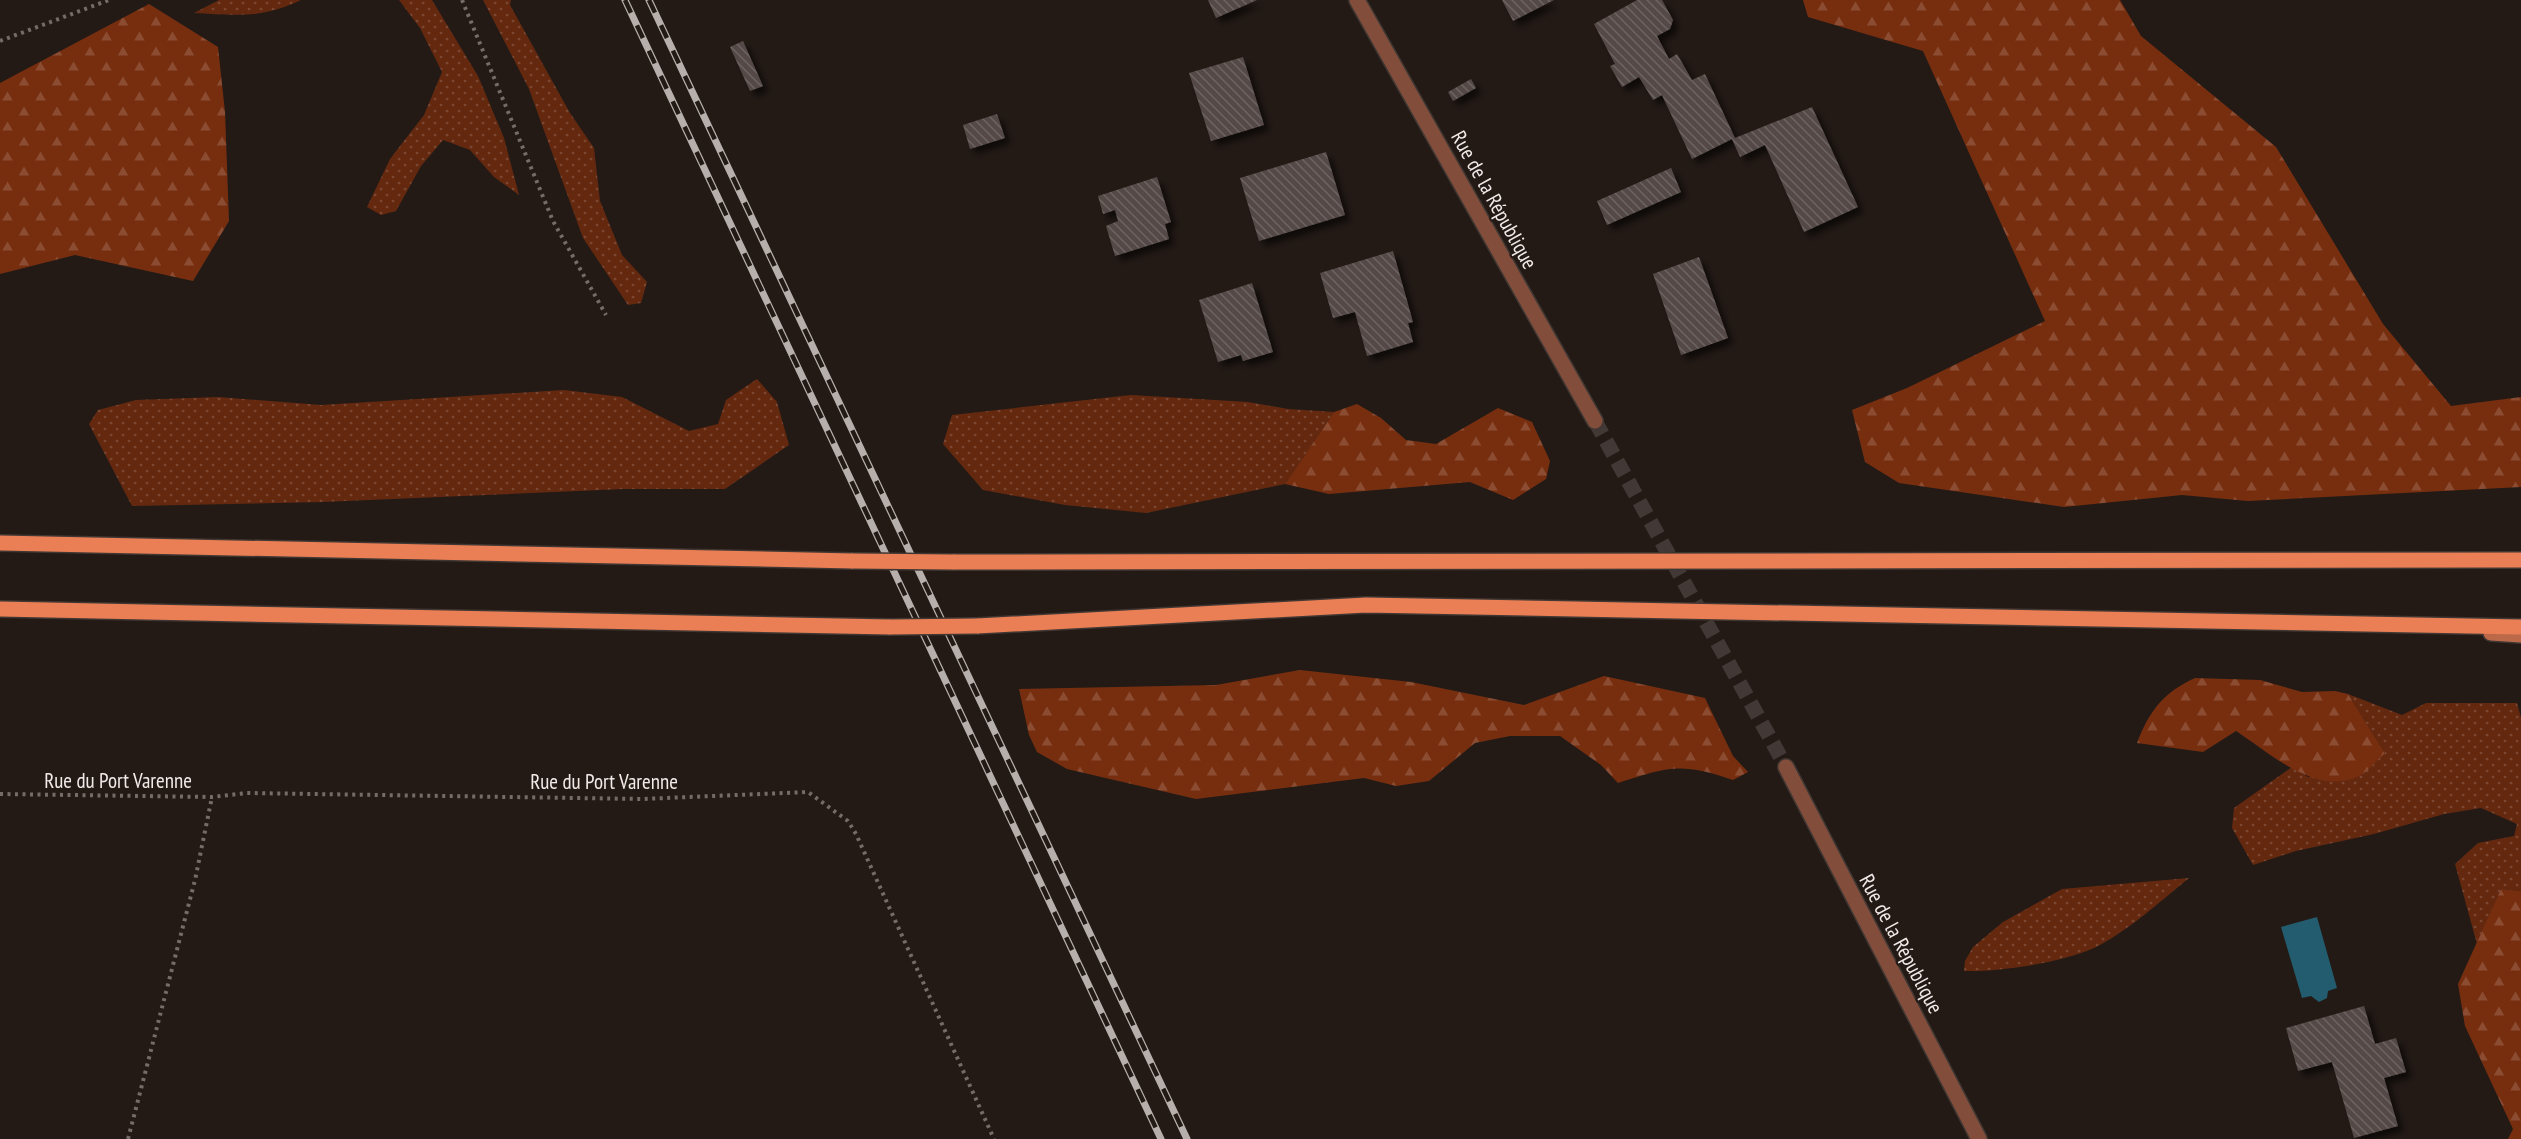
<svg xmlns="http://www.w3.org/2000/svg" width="2521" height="1139" viewBox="0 0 2521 1139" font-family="'PT Sans Narrow',sans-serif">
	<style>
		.grass { fill: url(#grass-dots) }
		.forest { fill: url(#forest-firs) }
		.water { fill: #225c6e }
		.building { fill: url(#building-back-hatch); filter: url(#shadow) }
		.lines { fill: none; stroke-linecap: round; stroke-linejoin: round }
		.tertiary-tunnel { stroke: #423936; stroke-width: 15; stroke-dasharray: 15 8; stroke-linecap: butt }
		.tertiary-casing { stroke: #403733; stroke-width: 18 }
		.secondary-casing { stroke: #403733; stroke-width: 18 }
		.primary-casing { stroke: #403733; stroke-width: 18 }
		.path { stroke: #756c69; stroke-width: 4; stroke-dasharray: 3 4.5; stroke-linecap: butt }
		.tertiary { stroke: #824e3b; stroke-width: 15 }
		.secondary { stroke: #bc694a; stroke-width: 15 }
		.primary { stroke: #ea7e54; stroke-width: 15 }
		.rail-casing { stroke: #b6afac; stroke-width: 7 }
		.rail { stroke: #231a16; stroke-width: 4.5; stroke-dasharray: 14; stroke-linecap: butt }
		.primary-bridge-casing { stroke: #403733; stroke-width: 18; stroke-linecap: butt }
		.primary-bridge { stroke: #ea7e54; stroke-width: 15 }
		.labels { text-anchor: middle; stroke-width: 4.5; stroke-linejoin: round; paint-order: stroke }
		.street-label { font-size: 21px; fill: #f1eae8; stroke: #231a16 }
	</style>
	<defs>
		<pattern id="grass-dots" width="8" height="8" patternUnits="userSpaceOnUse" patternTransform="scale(1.5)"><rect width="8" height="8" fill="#64280f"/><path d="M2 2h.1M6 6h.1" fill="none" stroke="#7b4732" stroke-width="1.8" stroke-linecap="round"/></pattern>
		<pattern id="forest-firs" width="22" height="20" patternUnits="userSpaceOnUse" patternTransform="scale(1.5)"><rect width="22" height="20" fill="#772e0f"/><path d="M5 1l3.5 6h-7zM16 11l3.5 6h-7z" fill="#8b4c32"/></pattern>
		<pattern id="building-back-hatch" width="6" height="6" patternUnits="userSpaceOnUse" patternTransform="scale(1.5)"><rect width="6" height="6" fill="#544a46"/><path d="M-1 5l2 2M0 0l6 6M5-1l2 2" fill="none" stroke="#6d6461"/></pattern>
		<filter id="shadow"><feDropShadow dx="5.5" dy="5.5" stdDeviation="3" flood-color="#0009"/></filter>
	</defs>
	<rect width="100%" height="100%" fill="#231a16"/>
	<path class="grass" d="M219,0H301C261,19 237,15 194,13Z
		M399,0H432L478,76L504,138L519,195L494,177L470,150L443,140L421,166L396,211L381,215L367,207L390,159L424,115L442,72L420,28Z
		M483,0H511L510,5L570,113L594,148L600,201L622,255L647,282L641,303L628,305L583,238L529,89Z
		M757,379L777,402L789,445L725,489H623L322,502L132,506L89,424L98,410L136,400L218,397L321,405L564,390L622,397L689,431L718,424L726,400Z
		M1131,395L1248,402L1288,409L1334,412L1285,484L1146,513L1065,505L983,490L943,444L952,415Z
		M2348,694L2402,715L2426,703H2517L2521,718V891L2501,889L2477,944L2455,864L2478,843L2514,836L2517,824L2481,808L2444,814L2374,834L2296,851L2253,865L2232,828L2234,808L2292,767L2308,777L2385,753Z
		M2189,878C2161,901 2131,928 2100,945C2068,962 2000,972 1964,971L1965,961L1973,947L2003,922L2062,889Z"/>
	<path class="forest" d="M1803,0H2120L2141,36L2276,147L2383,324L2451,406L2521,397V487L2248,501L2182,495L2064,507L1899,483L1865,462L1852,410L1907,388L2045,321L1923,51L1808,17Z
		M149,4L218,47L225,112L229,221L193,281L75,255L0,274V83Z
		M1357,404L1381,418L1406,440L1436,444L1498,408L1532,422L1550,461L1546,479L1513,500L1470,482L1329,494L1285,484L1334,412Z
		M1300,670L1411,682L1524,705L1604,676L1705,698L1733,756L1748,772L1733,780C1680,762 1669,767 1618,783L1601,765L1560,736H1510L1475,743L1429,781L1396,786L1364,778L1196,799L1067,769L1037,752L1029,735L1019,689L1216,685Z
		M2195,678L2260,680L2302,692L2335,691L2348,694L2385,753C2377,760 2367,773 2357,777C2314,795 2270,753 2236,731L2203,752L2137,743C2150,710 2163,693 2195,678Z
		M2501,889L2521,891V1139H2508L2513,1129L2465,1026L2458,984Z"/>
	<path class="water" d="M2317,917L2337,988L2328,991L2327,998L2319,1002L2311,996L2302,998L2281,927Z"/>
	<path class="building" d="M1208,0H1257L1216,18Z
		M1502,0H1554L1513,21Z
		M1637,0H1662L1673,20L1670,29L1657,36L1669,59L1677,54L1692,80L1705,74L1735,138L1812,107L1858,207L1804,232L1765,145L1740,157L1732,139L1692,159L1662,95L1653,100L1639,77L1622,87L1610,66L1615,64L1594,24Z
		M743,41L763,86L750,91L730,47Z
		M1243,57L1264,125L1211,141L1189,73Z
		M1471,79L1476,88L1453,101L1448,92Z
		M997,114L1005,138L970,149L963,125Z
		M1326,152L1345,215L1259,241L1240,178Z
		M1671,168L1681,192L1607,225L1597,201Z
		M1157,177L1171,222L1165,224L1169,239L1115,256L1106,226L1118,221L1115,210L1103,214L1098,196Z
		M1393,251L1413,322L1408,323L1413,342L1367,356L1355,312L1333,318L1320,273Z
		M1699,257L1728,338L1681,355L1653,274Z
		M1252,283L1273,352L1243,361L1241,355L1218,362L1199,300Z
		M2364,1006L2375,1044L2396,1038L2406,1072L2384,1078L2398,1126L2354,1138L2332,1062L2298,1071L2286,1028Z"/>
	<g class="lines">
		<path class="tertiary-tunnel" d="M1595,421L1786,767"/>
		<defs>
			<path id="tertiary" d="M1357,0L1595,421
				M1786,767L1979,1139"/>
			<path id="secondary" d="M2491,633L2521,635"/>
			<path id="primary" d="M0,543L853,561
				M953,562L2521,560
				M0,609L890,627
				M977,626L1366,605L2521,627"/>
		</defs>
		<use href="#tertiary" class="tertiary-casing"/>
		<use href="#secondary" class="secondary-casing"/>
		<use href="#primary" class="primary-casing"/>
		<path class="path" d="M462,0L553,221L606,315
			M0,41L109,0
			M0,794L212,797L247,793L642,799L808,792L848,821L856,834L994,1139
			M128,1139L195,880L212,797"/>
		<use href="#tertiary" class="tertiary"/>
		<use href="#secondary" class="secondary"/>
		<use href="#primary" class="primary"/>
		<defs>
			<path id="rail" d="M625,0L1161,1139
				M649,0L1187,1139"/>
		</defs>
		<use href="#rail" class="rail-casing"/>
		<use href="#rail" class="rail"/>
		<defs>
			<path id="primary-bridge" d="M853,561L953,562
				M890,627L977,626"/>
		</defs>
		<use href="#primary-bridge" class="primary-bridge-casing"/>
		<use href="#primary-bridge" class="primary-bridge"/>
	</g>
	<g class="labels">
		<g class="street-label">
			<text transform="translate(1494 200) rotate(61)" y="7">Rue de la République</text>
			<text x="118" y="788">Rue du Port Varenne</text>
			<text x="604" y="789">Rue du Port Varenne</text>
			<text transform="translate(1901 944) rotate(62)" y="7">Rue de la République</text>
		</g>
	</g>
</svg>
